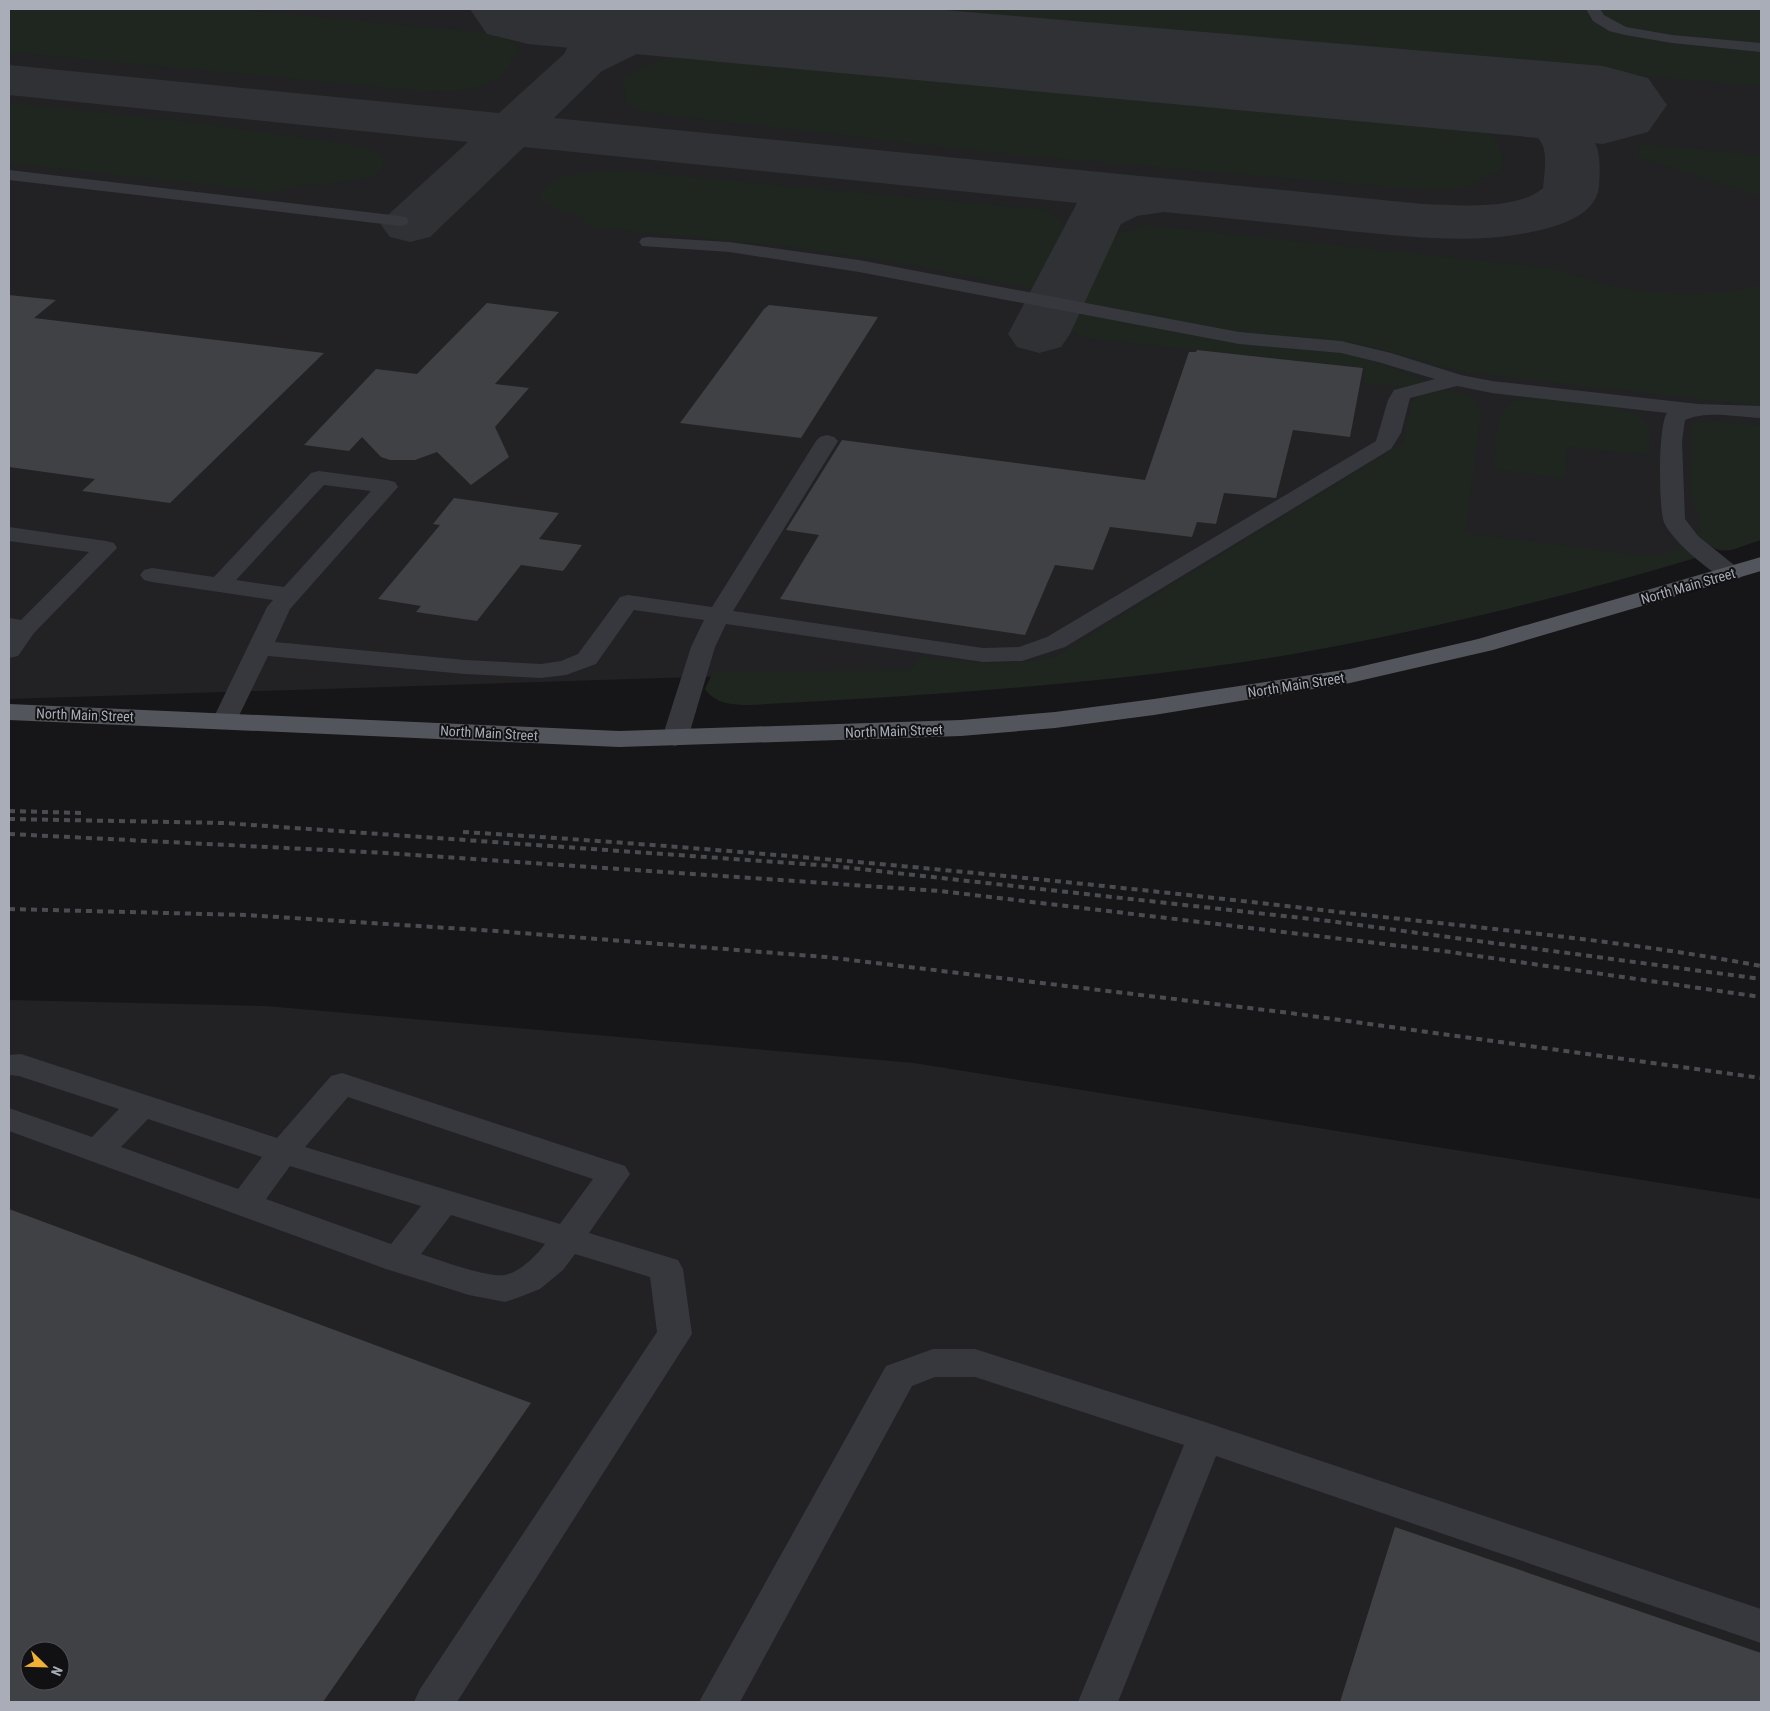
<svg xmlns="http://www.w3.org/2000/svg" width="1770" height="1711" viewBox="0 0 1770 1711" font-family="'Roboto Condensed',sans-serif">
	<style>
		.built { fill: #222225; fill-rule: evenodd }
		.green { fill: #1e261f }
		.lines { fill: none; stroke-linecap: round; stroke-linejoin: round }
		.taxiway { fill: #303135; fill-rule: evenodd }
		.runway { fill: #303135; fill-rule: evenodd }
		.building { fill: #404145; fill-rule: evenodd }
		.minor { fill: #37383d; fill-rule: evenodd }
		.major { fill: #53555c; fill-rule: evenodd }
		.rail { stroke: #4a4c52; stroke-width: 4; stroke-dasharray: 6 5; stroke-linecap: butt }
		.labels { text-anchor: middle; stroke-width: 4; stroke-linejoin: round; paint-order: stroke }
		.street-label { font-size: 14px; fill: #a8adb8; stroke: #111113 }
	</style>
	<rect width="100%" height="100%" fill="#161618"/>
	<path class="built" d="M9,9H1761V528L1569,588L1286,647L945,669L9,699Z
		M9,1000L266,1006L914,1063L1761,1199V1702H9ZM30,1651H60V1681H30Z"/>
	<path class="green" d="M9,9H232L510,35L503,37L516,44L517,50C513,57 509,68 503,74C484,92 446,92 422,91L9,52Z
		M861,9H1761V86Z
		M704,53L1403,117L1471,128L1494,136L1504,158L1501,171C1487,175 1482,181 1470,186C1455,191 1438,190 1423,190L1004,154L667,115L640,111L626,103L624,96L626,89L619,84C647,60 668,56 704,53Z
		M9,103L199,123L353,145L379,153C403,186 317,183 304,185C294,186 283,190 273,192L9,163Z
		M1639,144L1761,155V196L1637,157Z
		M598,171H628L1047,210L1072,231L1043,291L907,264L791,247L590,227C587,224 583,219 578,216C564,208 550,212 540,197C546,174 579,173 598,171Z
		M1144,225L1553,268C1617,293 1694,302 1761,285V406L1470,373L1355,343L1243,334L1073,302L1104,238Z
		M1088,315L1234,343L1348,354L1377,362L1429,382L1411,388L1363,383L1366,368L1085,338L1064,327L1063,323L1069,317Z
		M1440,391C1461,390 1479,393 1481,417L1465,533L1655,557L1682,547L1699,557C1568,596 1434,629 1299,653C1117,684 933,695 750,705C733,705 715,704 705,689L713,672L911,670L919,656C966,663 1010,668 1056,656L1403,443L1412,401L1423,393Z
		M1537,397C1562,400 1639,402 1649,428C1652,436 1649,447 1648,455L1568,447L1565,479L1493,469C1495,453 1496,411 1510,403C1518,398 1528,398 1537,397Z
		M1711,421L1761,425V540C1727,551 1723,559 1693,534L1702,529L1690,493L1692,426L1695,423Z"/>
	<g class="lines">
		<path class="taxiway" d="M506,9H581L599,21L607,31C661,12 726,6 782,20L789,30L782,40L765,44L696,42L643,51L602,71L554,118L1423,204C1456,205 1517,211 1543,188C1544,176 1548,153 1541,142C1522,112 1409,106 1373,97L1366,86L1373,75L1391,71C1448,79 1565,85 1594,141C1601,153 1600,172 1599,186C1596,220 1547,229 1521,234C1463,244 1405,236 1348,231C1287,224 1225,218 1164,212L1137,216L1121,224L1070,334L1061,347L1039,353L1017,347L1008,334L1077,203L524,147L430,237L410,242L390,237L381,225L390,213L468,142L9,95V65L499,113L564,54L567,48C559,26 532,24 512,19Z"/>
		<path class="runway" d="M470,9H933L1603,66L1648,78L1667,105L1648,132L1603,144L528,44L487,34Z"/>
	</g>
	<path class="building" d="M9,295L56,300L34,318L324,353L170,503L82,491L95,479L9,467Z
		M487,303L559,312L495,384L529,388L495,427L509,457L471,485L437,452L415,460H390L381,457L362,437L349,451L304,445L376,369L417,374Z
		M769,305L878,317L801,438L680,423L764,309Z
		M1197,350L1363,368L1350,437L1293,430L1276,498L1224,493L1216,524L1197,522L1192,537L1110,527L1093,570L1055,565L1025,635L780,599L819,535L786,530L842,440L1145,480L1189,352H1196Z
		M454,498L559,513L539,539L582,545L563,571L521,565L477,621L416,612L421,606L378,599L440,525L433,524Z
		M9,1209L531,1403L323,1702H9ZM30,1651H60V1681H30Z
		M1395,1527L1761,1653V1702H1340Z"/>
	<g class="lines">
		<path class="minor" d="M1586,9H1600L1604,15L1626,27L1672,35L1761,43V52L1672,43L1625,35L1609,31L1593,21Z
			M9,170L400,216L406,217L409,221L406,225L400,226L9,180Z
			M648,237L729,242L859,260L1239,332L1341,341L1391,353L1461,375L1492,381L1698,404L1761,406V418C1738,417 1707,410 1685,420L1682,441L1685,519L1698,536L1744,573L1740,578C1735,579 1731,580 1725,578C1709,573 1666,535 1663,519C1659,501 1658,426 1667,413L1492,393L1457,386L1410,398L1401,433L1391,449L1065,647L1022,661L983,662L726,624L715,647L688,738L684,743L675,746L666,743L662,738L691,647L704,620L634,610L596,664L566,675L541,678L465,674L268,656L234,726L225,729L216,726L212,721L267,607L273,600L152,582L144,580L140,575L144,570L152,568L214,577L311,473L319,471L387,480L395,482L398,487L290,609L275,642L465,660L541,664L561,661L578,654L620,597L628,595L712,607L816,441L820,437L827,435L834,437L838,441L733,611L983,648L1019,647L1047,637L1376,441L1388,400L1394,390L1435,379L1378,362L1341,353L1239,344L859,272L729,252L642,246L639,242L642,238ZM324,485L371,491L284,587L236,580Z
			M9,527L106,541L114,543L117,548L34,633L18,656L9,658V618L21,620L89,552L9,541Z
			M21,1054L277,1138L331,1076L342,1073L625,1166L630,1174L589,1233L678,1260L683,1269L692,1334L457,1702H414L420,1689L657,1332L650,1277L575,1254L563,1270L540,1289L517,1298L505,1302L469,1295L386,1269L9,1131V1108L92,1137L119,1109L19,1076L9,1075V1055ZM348,1097L593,1179L560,1224L305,1147ZM148,1119L262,1157L238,1189L121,1147ZM290,1166L421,1206L391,1244L266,1199ZM451,1215L545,1244C536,1256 520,1272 505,1275C488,1278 439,1260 421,1254Z
			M933,1349H975L1205,1422L1761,1609V1643L1216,1456L1118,1702H1078L1184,1445L975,1377H935L912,1386L740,1702H699L886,1366Z"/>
		<path class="major" d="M1761,557V571L1493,650L1350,683L1154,715L1055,728L961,736L619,747L9,720V704L619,731L961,720L1055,712L1154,699L1350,669L1478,639Z"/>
		<path class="rail" d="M9,811L84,813
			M9,819L224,823L833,866L1329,921L1761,979
			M463,832C756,850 1047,878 1338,912C1479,928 1622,940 1761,966
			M9,834L386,853L940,891L1443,951L1761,997
			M9,909L246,915L496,931L826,957L1290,1013L1761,1078"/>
	</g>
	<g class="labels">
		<g class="street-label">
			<text transform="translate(1688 586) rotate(-16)" y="5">North Main Street</text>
			<text transform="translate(1296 685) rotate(-9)" y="5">North Main Street</text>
			<text transform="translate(85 715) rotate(2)" y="5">North Main Street</text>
			<text transform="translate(894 731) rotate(-2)" y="5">North Main Street</text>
			<text transform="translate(489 733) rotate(3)" y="5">North Main Street</text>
		</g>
	</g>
	<rect width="1770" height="1711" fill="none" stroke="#a8adb8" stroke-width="20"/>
	<g transform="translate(45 1666) rotate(113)"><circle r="24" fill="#111113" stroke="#4d4f55"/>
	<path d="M0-4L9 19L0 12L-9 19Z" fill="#f2b134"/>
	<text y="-8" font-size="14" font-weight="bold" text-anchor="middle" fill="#a8adb8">N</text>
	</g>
</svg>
